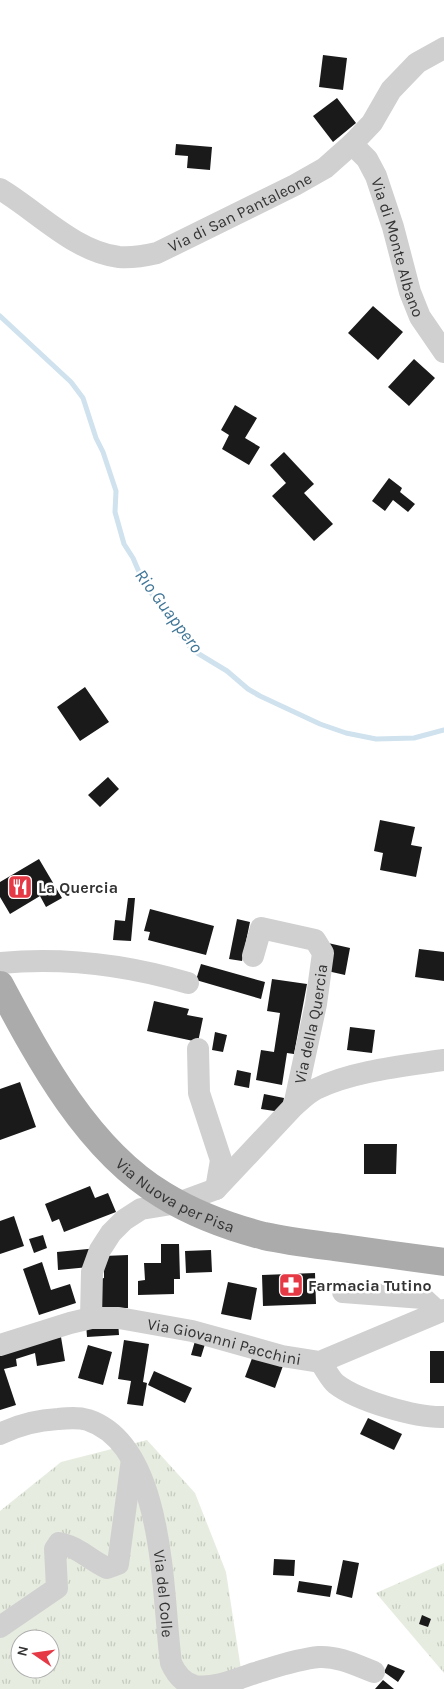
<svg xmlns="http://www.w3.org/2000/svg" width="444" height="1689" viewBox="0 0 444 1689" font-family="Karla,sans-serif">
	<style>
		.grass { fill: url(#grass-tufts); fill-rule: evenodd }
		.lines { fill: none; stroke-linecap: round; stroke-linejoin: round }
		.stream { stroke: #cfe2ee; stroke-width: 5 }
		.building { fill: #1a1a1a }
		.minor { stroke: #d0d0d0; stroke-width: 22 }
		.major { stroke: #ababab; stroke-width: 28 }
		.labels { text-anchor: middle; stroke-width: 5; stroke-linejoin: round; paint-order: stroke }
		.street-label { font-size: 16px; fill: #333; stroke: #fff }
		.poi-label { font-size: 16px; font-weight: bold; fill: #333; stroke: #fff; text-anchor: start }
		.water-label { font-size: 18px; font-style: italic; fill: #3f7597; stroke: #fff }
	</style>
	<defs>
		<pattern id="grass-tufts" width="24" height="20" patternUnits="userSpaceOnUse" patternTransform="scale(1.25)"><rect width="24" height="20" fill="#e6ecdf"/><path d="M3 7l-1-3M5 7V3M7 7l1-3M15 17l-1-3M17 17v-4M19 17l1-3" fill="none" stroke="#c6cbc0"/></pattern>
	</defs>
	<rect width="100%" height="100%" fill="#fff"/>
	<path class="grass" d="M147,1440L195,1493L226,1572L244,1689H0V1511L61,1462ZM20,1639H50V1669H20Z
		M444,1563V1673L376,1593Z"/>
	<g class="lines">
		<path class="stream" d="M0,316L71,382L83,398L96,438L103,452L116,491L115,512L124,544L133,558L145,586L163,607L183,639L194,651L227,671L248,689L260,696L320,724L346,733L376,739L414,738L444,730"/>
	</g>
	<path class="building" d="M323,55L347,58L343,90L319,87Z
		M337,98L356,123L333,142L313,116Z
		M176,144L212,147L210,170L187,168L188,156L175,155Z
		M373,306L403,332L378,360L348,333Z
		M414,359L435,378L409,406L388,387Z
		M235,405L257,418L245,438L260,447L249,465L222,449L229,435L221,430Z
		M284,452L314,484L304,493L333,524L314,541L272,496L286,483L270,465Z
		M389,478L402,488L400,492L415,504L408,512L393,500L385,511L372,501Z
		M85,687L109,722L80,741L57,707Z
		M108,777L119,789L100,807L88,795Z
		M380,820L415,827L411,845L422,847L416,877L380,870L383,853L374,851Z
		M39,859L62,898L46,907L40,896L10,914L0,897V882Z
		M128,898H135L131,941L113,940L115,920L125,921Z
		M150,909L214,926L206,955L148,940L150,932L144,931Z
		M237,919L250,922L242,961L229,959Z
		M328,943L350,948L345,975L323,970Z
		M419,949L444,952V981L415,977Z
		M201,964L265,982L261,999L196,980Z
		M272,979L307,984L294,1054L287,1053L282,1085L256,1080L261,1050L274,1052L280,1013L267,1011Z
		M154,1001L189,1009L187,1015L203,1018L198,1042L147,1031Z
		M350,1027L375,1030L372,1053L347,1050Z
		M215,1032L227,1035L223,1052L212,1050Z
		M237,1070L251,1073L249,1088L234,1085Z
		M20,1082L36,1127L0,1140V1089Z
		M264,1094L284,1098L281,1112L261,1109Z
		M364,1144H397L396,1174H364Z
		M90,1186L95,1198L108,1193L116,1212L64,1232L59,1219L52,1222L45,1204Z
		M14,1216L24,1246L0,1254V1221Z
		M43,1235L47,1248L34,1253L29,1239Z
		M161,1244H179L180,1279H174V1294L138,1295V1281L145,1280L144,1263H161Z
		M98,1248L89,1267L58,1270L57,1252Z
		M211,1250L212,1272L186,1273L185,1251Z
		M128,1255V1308H100V1279L104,1278V1256Z
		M42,1262L51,1290L70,1284L76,1303L39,1315L23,1269Z
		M315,1273L316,1304L263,1306L262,1275Z
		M228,1282L257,1288L251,1320L221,1314Z
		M118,1321L119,1335L87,1337L86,1323Z
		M61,1337L65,1361L37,1366L35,1353L16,1359L17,1366L4,1369L16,1405L0,1410V1351Z
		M124,1340L149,1344L143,1382L147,1383L143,1406L127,1404L131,1381L118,1379Z
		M195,1341L205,1344L201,1357L191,1355Z
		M88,1345L112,1352L103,1385L78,1378Z
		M430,1351H444V1383H430Z
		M254,1353L284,1363L275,1388L245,1377Z
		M154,1371L192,1388L185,1403L148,1385Z
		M368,1418L402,1434L394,1450L360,1434Z
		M274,1559L295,1560L294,1576L273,1575Z
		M343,1560L359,1563L352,1598L336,1594Z
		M299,1581L332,1586L330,1597L297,1592Z
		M422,1615L431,1619L428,1627L419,1624Z
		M388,1664L405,1671L398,1682L384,1672Z
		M383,1680L394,1689H375Z"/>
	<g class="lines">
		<g class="minor">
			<path id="s1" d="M352,144L367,159L376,176L393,227L410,292L420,317L444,352"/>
			<path id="s2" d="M0,189C37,211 75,252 119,257C132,258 144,256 157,253L295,185L325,168L352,144L372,123L391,90L417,63L444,48"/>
			<path d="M0,963C63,957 127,965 188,983"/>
			<path d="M198,1049L199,1093L221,1160L216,1189"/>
			<path d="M294,1106C301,1100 308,1093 316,1089C352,1071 404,1066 444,1060"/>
			<path d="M343,1292L423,1298L438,1312"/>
			<path id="s3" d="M91,1318L92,1272L100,1250L111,1233L124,1220L141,1209L178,1203L216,1189L294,1106L316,1004L323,953L315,940L261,928L253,956"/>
			<path id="s4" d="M0,1345L70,1323L91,1318H119L192,1331L282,1356L320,1362L444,1310"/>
			<path d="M320,1362C325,1368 330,1379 336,1384C358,1401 416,1418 444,1417"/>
			<path id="s5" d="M0,1434C18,1425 38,1420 58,1419C68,1418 78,1417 88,1420C166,1446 162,1597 171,1663C176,1674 183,1683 195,1686C214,1689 237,1679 255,1673C275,1667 297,1659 319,1657C338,1656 356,1665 374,1672"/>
			<path d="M0,1627L57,1588L55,1549L59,1543C77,1546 90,1560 107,1568L118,1564L132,1459"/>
		</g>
		<path class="major" id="s6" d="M0,985C40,1060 88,1150 163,1195C194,1214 229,1227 264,1236C287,1241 312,1244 335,1247C371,1252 408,1257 444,1262"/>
	</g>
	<defs>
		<symbol id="restaurant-square" viewBox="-11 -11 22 22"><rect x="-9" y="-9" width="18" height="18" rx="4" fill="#e63946" stroke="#fff"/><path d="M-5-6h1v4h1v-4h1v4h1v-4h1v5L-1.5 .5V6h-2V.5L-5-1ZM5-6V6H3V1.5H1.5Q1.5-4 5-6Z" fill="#fff"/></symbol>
		<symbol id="pharmacy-square" viewBox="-11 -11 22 22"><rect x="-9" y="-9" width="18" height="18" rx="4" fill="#e63946" stroke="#fff"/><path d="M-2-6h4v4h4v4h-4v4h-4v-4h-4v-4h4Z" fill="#fff"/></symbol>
	</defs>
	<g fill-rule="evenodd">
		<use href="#restaurant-square" x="6" y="873" width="28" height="28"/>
		<use href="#pharmacy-square" x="277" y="1271" width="28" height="28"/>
	</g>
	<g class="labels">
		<g class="street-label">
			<text dy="6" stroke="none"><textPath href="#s2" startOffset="269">Via di San Pantaleone</textPath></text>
			<text dy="6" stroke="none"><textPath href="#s1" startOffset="115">Via di Monte Albano</textPath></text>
			<text dy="6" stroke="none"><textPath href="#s3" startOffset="404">Via della Quercia</textPath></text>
			<text dy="6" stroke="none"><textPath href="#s6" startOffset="280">Via Nuova per Pisa</textPath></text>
			<text dy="6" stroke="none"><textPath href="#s4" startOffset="231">Via Giovanni Pacchini</textPath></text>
			<text dy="6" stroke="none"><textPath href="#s5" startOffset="290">Via del Colle</textPath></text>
		</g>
		<g class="poi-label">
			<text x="38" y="893">La Quercia</text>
			<text x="308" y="1291">Farmacia Tutino</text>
		</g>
		<g class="water-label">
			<text transform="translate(169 611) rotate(53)" y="6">Rio Guappero</text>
		</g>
	</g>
	<g transform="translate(35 1654) rotate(283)"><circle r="24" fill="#ffffff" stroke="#adadad"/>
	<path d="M0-4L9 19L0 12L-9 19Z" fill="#e63946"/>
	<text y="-8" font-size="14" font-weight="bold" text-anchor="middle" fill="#333333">N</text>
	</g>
</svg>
